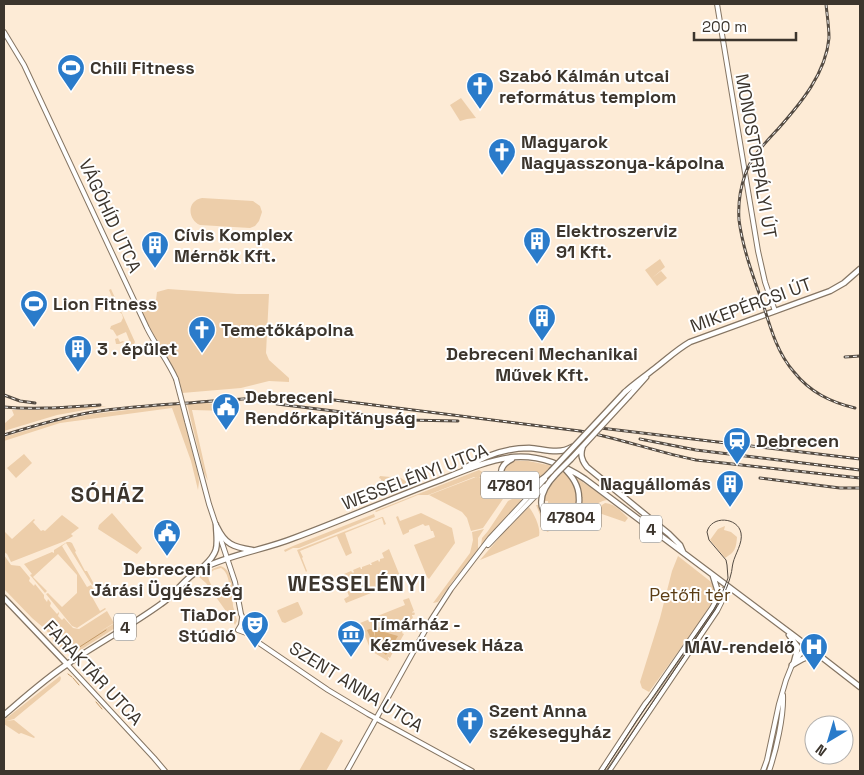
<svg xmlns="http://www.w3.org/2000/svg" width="864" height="775" viewBox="0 0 864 775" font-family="'Space Grotesk',sans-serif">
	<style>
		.green { fill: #edceaa; fill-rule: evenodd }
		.forest { fill: #dbb07c }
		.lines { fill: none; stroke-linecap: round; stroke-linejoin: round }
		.stream { stroke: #c39966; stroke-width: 1 }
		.secondary-casing { stroke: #857563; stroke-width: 6 }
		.primary-casing { stroke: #857563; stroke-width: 7 }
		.secondary { stroke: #fff; stroke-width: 4 }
		.primary { stroke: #fff; stroke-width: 4.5 }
		.tram { stroke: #554c43; stroke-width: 1 }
		.rail-casing { stroke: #554c43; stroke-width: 3 }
		.rail { stroke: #fff; stroke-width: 1; stroke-dasharray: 4; stroke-linecap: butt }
		.secondary-bridge-casing { stroke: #857563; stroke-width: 6; stroke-linecap: butt }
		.primary-bridge-casing { stroke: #857563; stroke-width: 7; stroke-linecap: butt }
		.secondary-bridge { stroke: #fff; stroke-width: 4 }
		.primary-bridge { stroke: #fff; stroke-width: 4.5 }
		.labels { text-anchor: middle; stroke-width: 4; stroke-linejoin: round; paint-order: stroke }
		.shield { fill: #fff; stroke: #76726c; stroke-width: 1 }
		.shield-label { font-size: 16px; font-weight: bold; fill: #3c352d }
		.poi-label { font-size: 18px; font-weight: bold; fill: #3c352d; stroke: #fff; text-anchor: start }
		.street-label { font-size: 18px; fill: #3c352d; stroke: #fff }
		.park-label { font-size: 18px; fill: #5b3d15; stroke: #fff }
		.district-label { font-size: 22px; font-weight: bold; letter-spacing: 1px; fill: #3c352d; stroke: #fff }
	</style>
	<rect width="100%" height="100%" fill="#fdebd6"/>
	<path class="green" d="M461,98L476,118L467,119L460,121L450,105Z
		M202,198L253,201L260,206L262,212L259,221L255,226L250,228L200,225C188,220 186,201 202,198Z
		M660,259L665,267L652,278L661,271L667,278L657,286L645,270Z
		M111,289L135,342L134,344V345L131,347L126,344L130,342L126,332L117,336L120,342L123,341L124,342L119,344H116L115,339L118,338L113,330L110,329L111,326L121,322L123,318L122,314L118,311L109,290Z
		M168,289L237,294H269L266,353L269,360L289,378V382L269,381L241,388L182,393L178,379L146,324L139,305L156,300L157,292Z
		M202,402L224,406L228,408V411L192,410L208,481L204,473L187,404Z
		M180,404L198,474L199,482L198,490L191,461L172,408L60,423L4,441V437L62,420L93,414Z
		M107,406L57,415L4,431V424L14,415L12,410H36Z
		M24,454L32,463L16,478L7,468Z
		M512,461H528L553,466C550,470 546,475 541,478C529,486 501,490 504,468Z
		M479,470C483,472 487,476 492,479C505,488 519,489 534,487L526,496L520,493L505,491L485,478L474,477L428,495H418L376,512L375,511Z
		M564,471L573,482L577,493L576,509L569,516L558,519L548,514L543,505H548V501H544C547,487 554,482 564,471Z
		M380,476L401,478L407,482C401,487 394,487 388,490C383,493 379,496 373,498V497L383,494L381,479L379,478Z
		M573,476L592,488L607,500C595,501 591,513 581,519L547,532L536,505H540C544,520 557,526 570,518C576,514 580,511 581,503C582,493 577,485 573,476Z
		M476,477L484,479L501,490L497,496L500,499L502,498L503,499L483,528L471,531L467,518L462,512L429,495Z
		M514,498H518L522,500L481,545L482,538L488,531L508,501Z
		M605,503C615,504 621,511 628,518L625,522L599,513L598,510L599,507Z
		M529,507C534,514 541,527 539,536L480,560L505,531Z
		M112,513L142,548L137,554L98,529L99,525Z
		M421,513L452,528L455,543L429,579L427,577L414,545L435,537L433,531H431L429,525L425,526L423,524L409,530V532L403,535L396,517L398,516L400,521Z
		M374,514L375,517L299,548H293L285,552L284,550L293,546Z
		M62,515L79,528L71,534L73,536L65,541L11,562L7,554L4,552V531L12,539L34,519L35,520L33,522L41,531L43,530L45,531Z
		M382,517H383L386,524L384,525L382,518L345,533L352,553L346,556L337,536L300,551L303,557L302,558L307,571L306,572L297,550Z
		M725,526L724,530L731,532L737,537C736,549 735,552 725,558L710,540L718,529Z
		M484,529L478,538V550L453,581L438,602L433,603L470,553L473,540L472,532Z
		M67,542H70L72,543L76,551L75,552L85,571H87L94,584L92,585L66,543L62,546L87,587L91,585L95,592L91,595L100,611L105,608L106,609L77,628L72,626L46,594L48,593L62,607L77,593V575L58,554L33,577L47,591L45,593L30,575L32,574L24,564L52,552L54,553V550Z
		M389,549L404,586L398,588L396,583L346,603L344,599L349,596L341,575L342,574L343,576H344V574L351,571L353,573L354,572L353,570L360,567L361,569H362V567L370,564V565H372L371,563L378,560L379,562L380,561V559L384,558L382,553Z
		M4,555L11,565L20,566L30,578L29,581L34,586L35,584L44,595V598L47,602L48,599L51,603L50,606L57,614L59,612V613L58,616L62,620L64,618L73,628L79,629L107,611L114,623L96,634L115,623V628L76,653L74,649L76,646L71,649H62L45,629L32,618L4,589Z
		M678,556L715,585L716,591L715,601L649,692L642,688L640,682L660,618L672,571Z
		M220,566C230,568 232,582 234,591L232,592L233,606L237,621L235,625L233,621L206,583L199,577L207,571ZM221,568C228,572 229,582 230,590L221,595C215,592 208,582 208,575L214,570Z
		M409,598L414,611L412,612L413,613L414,612L415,614L414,615H412V616L413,617L409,624L407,623V624L409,625L405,632L403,631L402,633L404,634L400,641L398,640L397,641L399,642L395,649L393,648L392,649L394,650L390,658L388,657V658L389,659L388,661L371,651L362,628L357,630L355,625L405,605L403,600Z
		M297,602H298L303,613L302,615L285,623L282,622L277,611L278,610Z
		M60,676L61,678L60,681L14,719L6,721L14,720L35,737L34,738L21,733L19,734L4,724L5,722L4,720Z
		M321,732L339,742L341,739L343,741L326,771H299Z"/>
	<path class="forest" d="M383,625L382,629L384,632L398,636L386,655L381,651L382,649L385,651L387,650V642C384,638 379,640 375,637L374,640L378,643L381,649L380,651L375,648L367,630L370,629L373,630L375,637V630Z"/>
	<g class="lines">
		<path class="stream" d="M78,648L106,630
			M68,674L72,677
			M73,678L79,685
			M96,702L102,709"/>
		<defs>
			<path id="secondary" d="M717,4L758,251L765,282L775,311
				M4,32L24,65L147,328C156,346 168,361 176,379
				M187,421L209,504L235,582L241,614L250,634L259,643L328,690L368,714L472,771
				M488,545L545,486
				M242,618L241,625L238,630L249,634
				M67,664L154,758L165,771
				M347,771L431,620L451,589L490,538L545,479
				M601,771L645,704L650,698L712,608L721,592L725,589L732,590
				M609,771L717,611L728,589
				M763,771L767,760L779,704L786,680L792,665L807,645
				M769,771C776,751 784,716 783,695"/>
			<path id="primary" d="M625,392C634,384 644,377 654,369C666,360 676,350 690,342L830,291L844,283L860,269
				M629,396L646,377
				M583,446C580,454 581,460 587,467L669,534L680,545L683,552
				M512,459C482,474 520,506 551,471
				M571,459L582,447
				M465,468C484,456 506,448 529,448C544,449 558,455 572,447
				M556,474C512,520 582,538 579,498C579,485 572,476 563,467
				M217,527C225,544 233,547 252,550
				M204,566C220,551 217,545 216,525
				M713,576L718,592L717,597
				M4,598L67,664
				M789,635L798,647L794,662
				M792,665C801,660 808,654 819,657
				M4,715C25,697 46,678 69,663C99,643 132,625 161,604C176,594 185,577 201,569C231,554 264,550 294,538C343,520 390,499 438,481C463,471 488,460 514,457C540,455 564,465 585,479L797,638L860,687"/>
		</defs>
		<use href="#secondary" class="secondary-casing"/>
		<use href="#primary" class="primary-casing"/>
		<use href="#secondary" class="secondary"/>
		<use href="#primary" class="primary"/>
		<path class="tram" d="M604,771L637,720L714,609L721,596L728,578L727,565L726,560L709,540L707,532C711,515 738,517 741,533C743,543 735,554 733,563C732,567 732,571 731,574C728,587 722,599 715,610L638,724L607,771"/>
		<defs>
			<path id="rail" d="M826,4C827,15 829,26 829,38C826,73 801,103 778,129C765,143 751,157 745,175C740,189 738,204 739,220C743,250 754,279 764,307C771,330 778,354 794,372C810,392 830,402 855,408
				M845,357L860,356
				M4,395L20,401L35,403
				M277,404L407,420L458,421
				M4,407C36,410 68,407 100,405
				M592,427L860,459
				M4,435C33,426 63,417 93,412C124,407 156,405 188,403C237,399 285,395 334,400L580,431C619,438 656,452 696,460L860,478
				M640,439L696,450L860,470
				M760,478L840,488H860"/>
		</defs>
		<use href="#rail" class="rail-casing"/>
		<use href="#rail" class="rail"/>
		<defs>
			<path id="secondary-bridge" d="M176,379L187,421"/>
			<path id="primary-bridge" d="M583,446L629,396
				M551,471L625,392
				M556,474L571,459"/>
		</defs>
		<use href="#secondary-bridge" class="secondary-bridge-casing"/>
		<use href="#primary-bridge" class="primary-bridge-casing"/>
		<use href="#secondary-bridge" class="secondary-bridge"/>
		<use href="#primary-bridge" class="primary-bridge"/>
	</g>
	<defs>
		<symbol id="stadium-pin" viewBox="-11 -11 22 30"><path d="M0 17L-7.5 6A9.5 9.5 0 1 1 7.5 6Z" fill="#2a7bca" stroke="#fff"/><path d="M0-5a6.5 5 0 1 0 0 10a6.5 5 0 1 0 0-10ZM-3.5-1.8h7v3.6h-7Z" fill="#fff"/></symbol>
		<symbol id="church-pin" viewBox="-11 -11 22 30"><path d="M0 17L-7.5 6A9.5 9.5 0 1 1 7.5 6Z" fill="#2a7bca" stroke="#fff"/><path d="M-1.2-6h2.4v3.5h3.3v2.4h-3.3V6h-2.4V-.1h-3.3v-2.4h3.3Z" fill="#fff"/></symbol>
		<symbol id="building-pin" viewBox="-11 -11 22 30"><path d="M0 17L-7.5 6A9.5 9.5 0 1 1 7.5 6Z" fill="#2a7bca" stroke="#fff"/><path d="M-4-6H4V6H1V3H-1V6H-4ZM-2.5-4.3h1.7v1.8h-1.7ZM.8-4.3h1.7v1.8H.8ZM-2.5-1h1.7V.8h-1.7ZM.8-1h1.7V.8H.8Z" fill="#fff"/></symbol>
		<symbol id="civic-pin" viewBox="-11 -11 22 30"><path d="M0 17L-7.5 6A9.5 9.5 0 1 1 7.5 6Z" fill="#2a7bca" stroke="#fff"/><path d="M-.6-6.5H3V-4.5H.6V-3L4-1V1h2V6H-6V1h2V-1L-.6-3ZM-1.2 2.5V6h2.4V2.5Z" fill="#fff"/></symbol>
		<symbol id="station-pin" viewBox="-11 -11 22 30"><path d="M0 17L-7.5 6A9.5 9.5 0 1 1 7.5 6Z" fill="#2a7bca" stroke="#fff"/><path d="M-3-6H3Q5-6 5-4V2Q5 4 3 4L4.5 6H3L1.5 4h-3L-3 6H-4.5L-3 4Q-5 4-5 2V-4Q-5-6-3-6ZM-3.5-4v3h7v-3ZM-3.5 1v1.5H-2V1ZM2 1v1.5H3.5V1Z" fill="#fff"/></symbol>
		<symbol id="theatre-pin" viewBox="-11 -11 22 30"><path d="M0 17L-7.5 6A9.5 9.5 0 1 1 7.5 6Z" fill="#2a7bca" stroke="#fff"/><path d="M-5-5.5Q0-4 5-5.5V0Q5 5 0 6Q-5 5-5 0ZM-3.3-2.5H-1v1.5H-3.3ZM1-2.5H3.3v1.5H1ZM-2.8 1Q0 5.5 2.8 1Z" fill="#fff"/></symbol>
		<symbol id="museum-pin" viewBox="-11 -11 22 30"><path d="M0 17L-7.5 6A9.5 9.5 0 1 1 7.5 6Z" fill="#2a7bca" stroke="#fff"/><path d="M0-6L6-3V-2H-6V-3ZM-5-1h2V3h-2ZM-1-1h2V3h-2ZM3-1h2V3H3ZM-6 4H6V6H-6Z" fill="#fff"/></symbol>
		<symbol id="hospital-pin" viewBox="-11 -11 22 30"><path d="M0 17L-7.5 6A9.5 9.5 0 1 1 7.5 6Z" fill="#2a7bca" stroke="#fff"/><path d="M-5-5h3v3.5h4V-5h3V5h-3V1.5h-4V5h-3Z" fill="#fff"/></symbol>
	</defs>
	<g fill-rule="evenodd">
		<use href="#stadium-pin" x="55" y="52" width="32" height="43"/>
		<use href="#church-pin" x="464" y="70" width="32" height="43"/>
		<use href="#church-pin" x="486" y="136" width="32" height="43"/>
		<use href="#building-pin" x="521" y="225" width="32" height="43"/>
		<use href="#building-pin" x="139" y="229" width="32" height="43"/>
		<use href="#stadium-pin" x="18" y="288" width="32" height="43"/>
		<use href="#building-pin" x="526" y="302" width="32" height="43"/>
		<use href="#church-pin" x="186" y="314" width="32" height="43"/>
		<use href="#building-pin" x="62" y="333" width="32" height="43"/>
		<use href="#civic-pin" x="210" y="391" width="32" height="43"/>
		<use href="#station-pin" x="721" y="425" width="32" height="43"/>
		<use href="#building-pin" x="714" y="468" width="32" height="43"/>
		<use href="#civic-pin" x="151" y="517" width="32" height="43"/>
		<use href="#theatre-pin" x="239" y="609" width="32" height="43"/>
		<use href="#museum-pin" x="335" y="618" width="32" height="43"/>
		<use href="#hospital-pin" x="798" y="631" width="32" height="43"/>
		<use href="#church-pin" x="454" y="705" width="32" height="43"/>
	</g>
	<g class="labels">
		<g class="shield">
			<rect x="481" y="471.5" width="58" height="27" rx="4"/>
			<rect x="541" y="503.5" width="60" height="27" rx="4"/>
			<rect x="640" y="515.5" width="22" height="27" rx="4"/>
			<rect x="114" y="613.5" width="22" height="27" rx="4"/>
		</g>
		<g class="shield-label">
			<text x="510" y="491">47801</text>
			<text x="571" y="523">47804</text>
			<text x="651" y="535">4</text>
			<text x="125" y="633">4</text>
		</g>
		<g class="poi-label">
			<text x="90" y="74">Chili Fitness</text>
			<text x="499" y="82">Szabó Kálmán utcai<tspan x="499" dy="21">református templom</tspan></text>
			<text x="521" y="148">Magyarok<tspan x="521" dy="21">Nagyasszonya-kápolna</tspan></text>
			<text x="556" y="237">Elektroszerviz<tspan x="556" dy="21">91 Kft.</tspan></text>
			<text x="174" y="241">Cívis Komplex<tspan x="174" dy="21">Mérnök Kft.</tspan></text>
			<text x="53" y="310">Lion Fitness</text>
			<text x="221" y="336">Temetőkápolna</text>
			<text x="97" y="355">3 . épület</text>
			<text x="542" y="360" text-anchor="middle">Debreceni Mechanikai<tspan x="542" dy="21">Művek Kft.</tspan></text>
			<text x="245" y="403">Debreceni<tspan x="245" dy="21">Rendőrkapitányság</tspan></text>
			<text x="756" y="447">Debrecen</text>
			<text x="711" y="490" text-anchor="end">Nagyállomás</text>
			<text x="167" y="575" text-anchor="middle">Debreceni<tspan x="167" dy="21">Járási Ügyészség</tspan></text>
			<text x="236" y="621" text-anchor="end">TiaDor<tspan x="236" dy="21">Stúdió</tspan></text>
			<text x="370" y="630">Tímárház -<tspan x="370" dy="21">Kézművesek Háza</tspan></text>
			<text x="795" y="653" text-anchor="end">MÁV-rendelő</text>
			<text x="489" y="717">Szent Anna<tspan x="489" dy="21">székesegyház</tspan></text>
		</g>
		<g class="street-label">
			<text transform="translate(756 156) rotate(80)" y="6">MONOSTORPÁLYI ÚT</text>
			<text transform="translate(110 216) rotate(65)" y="6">VÁGÓHÍD UTCA</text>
			<text transform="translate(751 305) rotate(-20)" y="6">MIKEPÉRCSI ÚT</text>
			<text transform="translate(415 477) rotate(-21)" y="6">WESSELÉNYI UTCA</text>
			<text transform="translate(93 673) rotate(47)" y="6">FARAKTÁR UTCA</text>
			<text transform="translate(356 687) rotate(32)" y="6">SZENT ANNA UTCA</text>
		</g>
		<g class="park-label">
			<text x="690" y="601">Petőfi tér</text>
		</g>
		<g class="district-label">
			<text x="108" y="502">SÓHÁZ</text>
			<text x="357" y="591">WESSELÉNYI</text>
		</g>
	</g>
	<rect width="864" height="775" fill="none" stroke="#3c352d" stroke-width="10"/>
	<g transform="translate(829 740) rotate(218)"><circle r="24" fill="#ffffff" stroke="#b1aeab"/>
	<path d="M0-4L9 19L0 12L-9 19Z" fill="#2a7bca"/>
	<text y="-8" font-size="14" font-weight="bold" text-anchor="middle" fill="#3c352d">N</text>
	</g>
	<path d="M694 32v8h102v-8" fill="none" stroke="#3c352d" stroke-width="2.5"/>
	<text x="702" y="32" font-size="15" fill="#3c352d" stroke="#ffffff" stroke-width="4" paint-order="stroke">200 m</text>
</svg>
